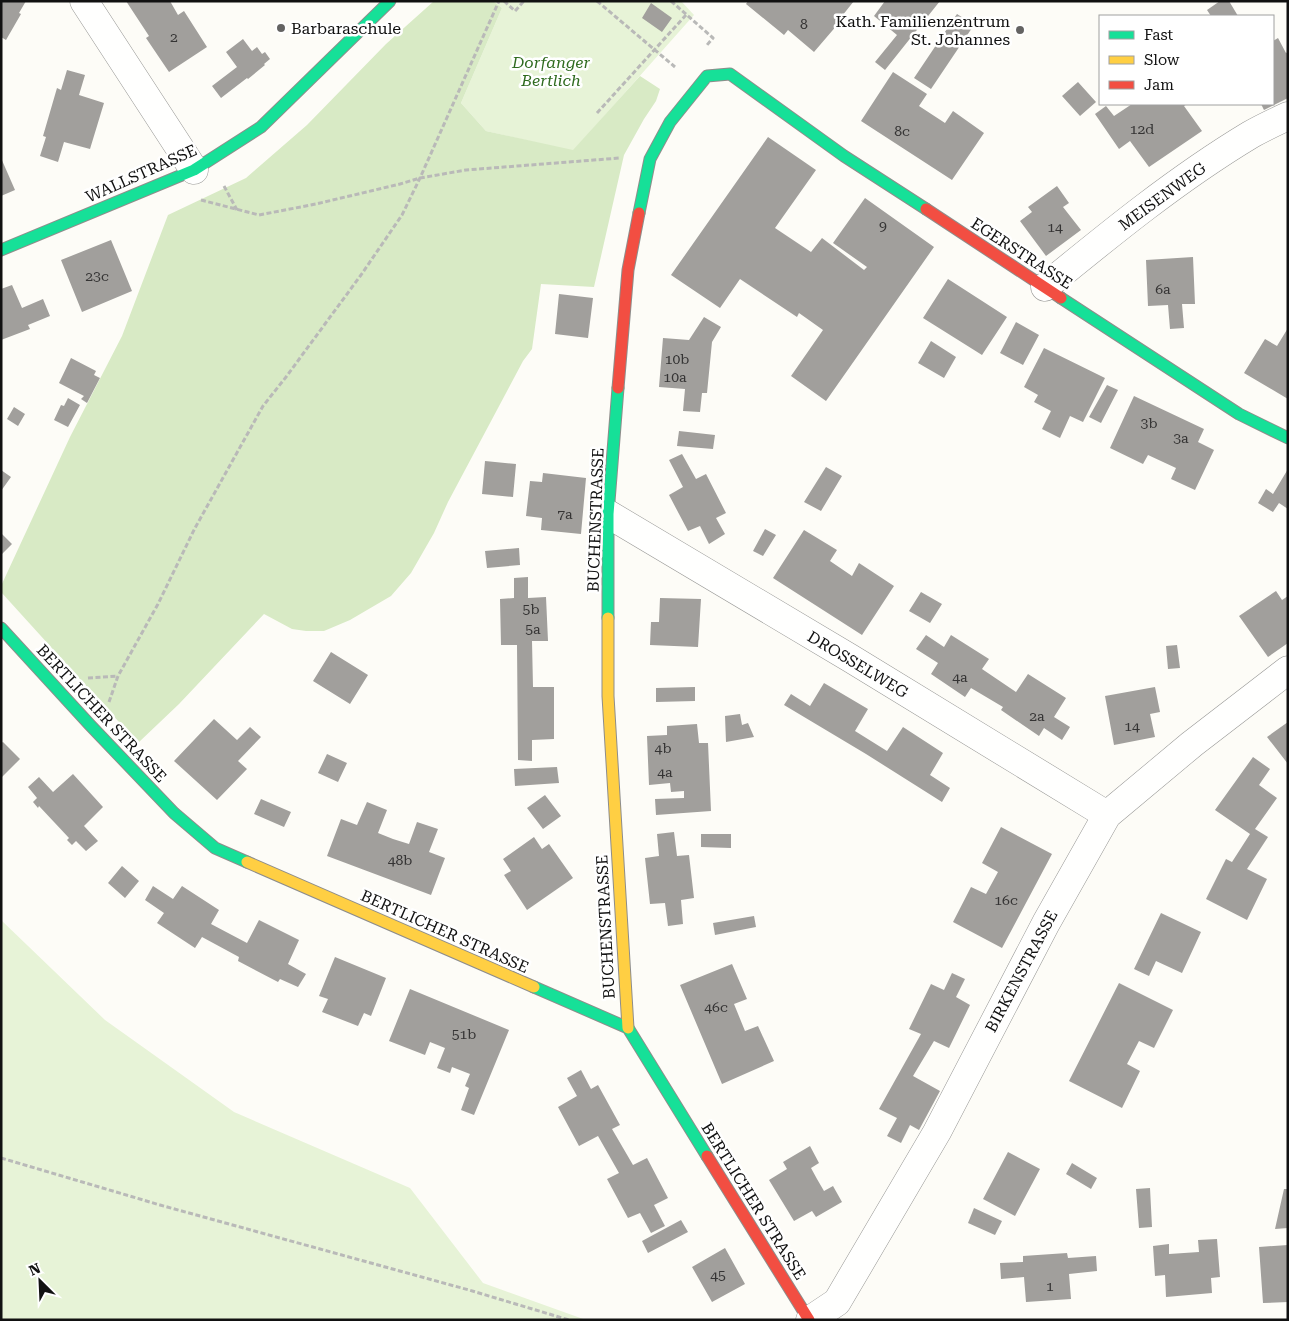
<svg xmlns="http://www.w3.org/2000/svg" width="1289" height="1321" viewBox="0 0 1289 1321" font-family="'Roboto Serif',serif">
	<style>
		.green { fill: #e7f3d7 }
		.forest { fill: #d8eac5 }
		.building { fill: #a19f9c }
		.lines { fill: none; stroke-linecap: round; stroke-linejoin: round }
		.street-casing { stroke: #979795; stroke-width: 29 }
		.fast-casing { stroke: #8e8d8b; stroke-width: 13 }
		.slow-casing { stroke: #8e8d8b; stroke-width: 13 }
		.jam-casing { stroke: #8e8d8b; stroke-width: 13 }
		.path { stroke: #b9b9b8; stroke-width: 3; stroke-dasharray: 5 2.5; stroke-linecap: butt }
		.street { stroke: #fffffe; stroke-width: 28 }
		.fast { stroke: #16e098; stroke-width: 11 }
		.slow { stroke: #ffcf43; stroke-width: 11 }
		.jam { stroke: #f24e42; stroke-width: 11 }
		.poi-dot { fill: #646362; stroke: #fff; stroke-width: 2 }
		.labels { text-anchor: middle; stroke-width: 5; stroke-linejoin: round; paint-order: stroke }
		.number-label { font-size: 14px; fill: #353434 }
		.poi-label { font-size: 16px; fill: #111; stroke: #fff; text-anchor: end }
		.park-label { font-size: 16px; font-style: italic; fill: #2f6b1f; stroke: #fff }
		.street-label { font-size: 16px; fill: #111; stroke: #fff }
	</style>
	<rect width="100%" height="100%" fill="#fdfcf7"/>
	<path class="green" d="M493,1H681L694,15L573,151L486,131L461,103L502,8Z
		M1,920L105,1020L234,1112L410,1188L483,1283L586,1320H1Z"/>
	<path class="forest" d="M434,1H493L502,8L461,103L486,131L573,150L640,76L660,89L656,101L644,119L624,155L594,287L541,284L532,349L523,361L448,502L434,533L411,573L391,596L350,620L324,631H306L292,629L264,614L179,704L138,743L1,592V586L70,437L122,336L168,215L246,178L307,125L386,44Z"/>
	<path class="building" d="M1,1H26L19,13L21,14L6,40L1,37Z
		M126,1H170L178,15L184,11L207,47L169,72L146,38L149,36Z
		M748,1H854L842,16L844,17L814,52L788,30L784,35L746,4Z
		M885,1H940L885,70L875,62L897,35L874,16Z
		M1220,1H1229L1238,16H1211L1207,10Z
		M651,3L672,18L662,32L642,18Z
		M957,14L974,25L931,89L914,78Z
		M1278,38L1286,53L1288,52V98L1264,110L1261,104H1273V41Z
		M243,39L252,51L257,47L262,54L265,52L270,59L264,64L265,65L248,79L247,78L221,98L212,86L237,67L226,52Z
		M67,70L85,75L79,95L104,103L90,149L64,142L58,162L40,156L46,137L43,136L57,88L61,90Z
		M893,72L927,94L919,106L945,123L953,111L984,133L952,180L861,121Z
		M1078,82L1096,102L1080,116L1062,96Z
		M1132,104H1187L1184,106L1202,131L1149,167L1130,141L1119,149L1095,114L1106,106L1114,116Z
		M768,137L816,170L775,228L811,252L822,238L864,270L867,267L833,243L865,198L934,247L826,401L791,376L823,330L799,313L797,317L740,279L720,308L671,275Z
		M1,158L15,190L1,196Z
		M1057,186L1069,203L1063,207L1081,230L1046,256L1020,221L1032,212L1028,207Z
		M111,240L132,291L82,312L61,260Z
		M1193,257L1195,304H1182L1184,328L1170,329L1168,305L1148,306L1146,260Z
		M948,279L1007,317L982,355L923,318Z
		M12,285L22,308L43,299L50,316L28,325L30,329L1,340V289Z
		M559,294L593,298L588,338L555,334Z
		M704,317L721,327L712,342L707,393H702L700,412L683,411L685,389L659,387L663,338L689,340Z
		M1016,322L1039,335L1023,365L1000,353Z
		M1288,328V399L1244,373L1265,339L1277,346Z
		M931,341L956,357L944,378L918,363Z
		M1044,348L1105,378L1083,422L1070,416L1060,438L1042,429L1051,411L1034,402L1038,395L1024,387Z
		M71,358L96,371L94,375L100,378L87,403L81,399L84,396L59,383Z
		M1107,385L1118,390L1101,423L1089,417Z
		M1134,396L1204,429L1198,442L1214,450L1195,490L1171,479L1176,468L1148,455L1143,464L1110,448Z
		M68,398L80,405L68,427L54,420L61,405L64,406Z
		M14,407L25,414L18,426L7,419Z
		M679,431L715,435L713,449L677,446Z
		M682,454L696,479L706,474L726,513L716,518L725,534L709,544L700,526L688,531L669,495L683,487L669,460Z
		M485,461L516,464L513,497L482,494Z
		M826,467L842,476L821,511L804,502Z
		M1288,469V509L1279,503L1273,512L1258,503L1266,489L1273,494Z
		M1,470L11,477L1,491Z
		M543,473L586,478L581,534L541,530L542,518L526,516L530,481L542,482Z
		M765,529L776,535L763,556L753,551Z
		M804,530L837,550L830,561L852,576L859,563L894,586L862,635L773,578Z
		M1,533L12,544L1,555Z
		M519,548L520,565L487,568L485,551Z
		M528,577V598L546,597L548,641H532L533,687H554V739L532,740V761L518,760L517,645H501L500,599L514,598V578Z
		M1276,591L1282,600L1288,596V643L1268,657L1239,616Z
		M921,592L942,604L930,623L909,611Z
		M660,598L701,599L698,647L650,645L651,622H659Z
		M926,635L944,647L951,635L989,659L982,669L1016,692L1028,674L1066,698L1054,717L1070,727L1062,740L1044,728L1039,736L1001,710L1003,707L971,688L965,697L931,674L938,663L916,649Z
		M1177,645L1180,668L1168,669L1166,646Z
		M331,652L368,675L350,704L313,681Z
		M824,683L868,709L855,731L887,751L903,727L943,753L930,775L950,788L942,802L866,754L784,705L791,694L810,706Z
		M695,687V701L656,702V688Z
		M1155,687L1160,712L1150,714L1155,737L1114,745L1105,696Z
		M740,714L742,725L748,723L754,737L726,742L725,716Z
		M214,719L237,740L250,727L261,737L238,761L247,769L217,800L174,761Z
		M1288,722V764L1267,737Z
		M697,724L699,743H708L711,811L656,815L655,799L684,798V791L671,792L670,783L649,785L647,736L667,735V726Z
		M3,742L20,759L1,778V743Z
		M327,754L347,763L338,782L318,773Z
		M1253,757L1270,769L1259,785L1277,798L1255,829L1268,837L1247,869L1267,879L1247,920L1206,899L1226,859L1232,862L1250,834L1215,810Z
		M557,767L559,783L515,786L514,769Z
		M73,774L103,807L84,826L98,841L86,851L76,841L72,845L67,840L69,838L39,806L38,808L33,802L37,798L28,787L39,777L53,792Z
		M545,795L561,816L543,829L527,808Z
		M261,799L291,812L284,827L254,814Z
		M367,802L387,810L378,833L393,839L409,844L417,822L438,829L429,852L445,858L431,895L327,856L341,819L357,825Z
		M1001,827L1052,854L1002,948L953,922L971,887L986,894L998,872L982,863Z
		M674,832L677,856L689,855L694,898L681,900L683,924L668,926L665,903L650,904L645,858L659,856L657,834Z
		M701,834H731V848L701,847Z
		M534,837L542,849L549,844L573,878L527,910L504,875L511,871L503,859Z
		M122,866L139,881L125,898L108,883Z
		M153,886L173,899L182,886L219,910L211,924L247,943L259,920L299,940L288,964L306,974L298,987L280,979L278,982L238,961L239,957L202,937L195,948L157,923L164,913L145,900Z
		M1161,913L1201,932L1182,973L1156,961L1149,976L1134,969Z
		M754,916L756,927L715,935L713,923Z
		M335,957L386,978L371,1016L364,1013L358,1026L322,1012L328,999L319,996Z
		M732,964L747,999L734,1004L745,1031L758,1026L774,1061L722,1084L680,985Z
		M952,973L965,979L956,997L970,1005L949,1048L934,1041L913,1076L940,1091L919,1130L910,1125L901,1143L887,1136L897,1118L879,1109L921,1034L909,1029L931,984L944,990Z
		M1119,983L1173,1010L1154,1048L1139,1041L1127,1064L1140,1071L1122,1108L1069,1081Z
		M410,989L509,1030L474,1115L461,1110L469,1088L465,1086L470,1074L452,1067L450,1073L437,1068L445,1048L430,1042L425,1055L389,1041Z
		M581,1070L591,1089L598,1085L620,1125L612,1129L633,1165L647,1158L668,1198L654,1205L665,1226L651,1233L640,1213L628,1218L607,1179L619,1173L598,1136L579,1146L558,1107L577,1096L567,1078Z
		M810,1146L819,1163L811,1168L817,1179L824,1191L833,1186L842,1202L816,1217L812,1211L794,1221L769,1180L787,1169L783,1162Z
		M1008,1152L1040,1169L1015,1216L983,1199Z
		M1072,1163L1097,1178L1091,1189L1066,1174Z
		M1150,1188L1152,1227L1139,1228L1136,1189Z
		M1284,1189H1288V1228L1275,1229Z
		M974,1208L1002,1221L995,1235L968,1223Z
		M681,1220L688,1232L648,1253L642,1241Z
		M1217,1239L1220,1277L1211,1278L1212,1293L1166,1297L1165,1275L1155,1276L1153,1246L1169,1244V1254L1199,1252L1198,1240Z
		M1288,1245V1302L1263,1303L1259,1247Z
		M725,1248L745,1284L712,1302L692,1267Z
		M1067,1253L1068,1258L1096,1256L1097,1271L1069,1274L1071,1299L1026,1302L1024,1277L1001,1279L1000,1263L1023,1262V1256Z"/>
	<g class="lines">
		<defs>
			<path id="street" d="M84,1L194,170
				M1045,287C1111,233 1177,179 1250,135C1262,128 1275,122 1288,116
				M608,514L850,658L1107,815
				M810,1320L837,1302L937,1132L1046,923L1107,815L1192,744L1288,670"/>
			<path id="fast" d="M639,213L650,159L670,122L707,76L730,74L844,156L926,209
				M1,250L194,170L261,127L390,1
				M1061,298L1239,414L1288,438
				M608,618V514L618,388
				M1,628L90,725L174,813L215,848L247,862
				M534,987L628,1028L707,1156"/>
			<path id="slow" d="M608,618V696L628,1028
				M247,862L534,987"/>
			<path id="jam" d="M926,209L1061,298
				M618,388L628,270L639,213
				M707,1156L809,1320"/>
		</defs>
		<use href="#street" class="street-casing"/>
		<use href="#fast" class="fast-casing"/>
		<use href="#slow" class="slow-casing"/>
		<use href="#jam" class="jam-casing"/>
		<path class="path" d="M504,1L515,11L524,1
			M597,1L675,67
			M671,1L713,38L707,45
			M597,113L686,15
			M224,186L237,210
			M201,200L259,215L316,204L400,184L420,178L466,170L620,158
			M88,678L118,676
			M109,702L118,676L158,604L195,528L263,406L286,377L361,275L402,215L420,178L499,1
			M1,1158L160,1205L469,1290L569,1320"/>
		<use href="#street" class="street"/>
		<use href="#fast" class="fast"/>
		<use href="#slow" class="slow"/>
		<use href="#jam" class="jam"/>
	</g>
	<g class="poi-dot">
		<circle cx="281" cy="28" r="5"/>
		<circle cx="1020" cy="30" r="5"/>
	</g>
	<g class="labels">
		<g class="number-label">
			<text x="804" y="29">8</text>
			<text x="174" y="42">2</text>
			<text x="1142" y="134">12d</text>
			<text x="902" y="136">8c</text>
			<text x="883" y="231">9</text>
			<text x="1055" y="232">14</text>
			<text x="97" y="281">23c</text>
			<text x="1163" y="294">6a</text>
			<text x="677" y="364">10b</text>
			<text x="675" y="382">10a</text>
			<text x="1149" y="428">3b</text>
			<text x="1181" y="443">3a</text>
			<text x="565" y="519">7a</text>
			<text x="531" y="614">5b</text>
			<text x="533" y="634">5a</text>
			<text x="960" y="682">4a</text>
			<text x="1037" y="721">2a</text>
			<text x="1132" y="731">14</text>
			<text x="663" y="753">4b</text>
			<text x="665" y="777">4a</text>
			<text x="400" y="865">48b</text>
			<text x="1006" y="905">16c</text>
			<text x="716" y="1012">46c</text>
			<text x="464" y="1039">51b</text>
			<text x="718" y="1280">45</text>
			<text x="1050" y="1291">1</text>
		</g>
		<g class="poi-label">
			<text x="1010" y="27">Kath. Familienzentrum<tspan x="1010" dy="18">St. Johannes</tspan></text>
			<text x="291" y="34" text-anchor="start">Barbaraschule</text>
		</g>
		<g class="park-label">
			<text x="551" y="68">Dorfanger<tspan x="551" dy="18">Bertlich</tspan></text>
		</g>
		<g class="street-label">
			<text transform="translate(141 173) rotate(-24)" y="6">WALLSTRASSE</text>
			<text transform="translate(1162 196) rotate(-36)" y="6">MEISENWEG</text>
			<text transform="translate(1022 253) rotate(33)" y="6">EGERSTRASSE</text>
			<text transform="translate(595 520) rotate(-88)" y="6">BUCHENSTRASSE</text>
			<text transform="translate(858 664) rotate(31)" y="6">DROSSELWEG</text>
			<text transform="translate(102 713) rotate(47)" y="6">BERTLICHER STRASSE</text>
			<text transform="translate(605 927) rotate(-93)" y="6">BUCHENSTRASSE</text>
			<text transform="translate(445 931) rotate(24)" y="6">BERTLICHER STRASSE</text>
			<text transform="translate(1021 971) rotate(-62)" y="6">BIRKENSTRASSE</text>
			<text transform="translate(754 1201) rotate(58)" y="6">BERTLICHER STRASSE</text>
		</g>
	</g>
	<rect width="1289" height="1321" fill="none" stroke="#111111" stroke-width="5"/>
	<rect x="1099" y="15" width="175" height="90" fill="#ffffff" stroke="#a0a0a0"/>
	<rect x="1109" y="31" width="25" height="8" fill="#16e098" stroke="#a0a0a0"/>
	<text x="1144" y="40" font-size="15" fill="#111111">Fast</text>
	<rect x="1109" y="56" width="25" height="8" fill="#ffcf43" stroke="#a0a0a0"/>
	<text x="1144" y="65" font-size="15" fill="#111111">Slow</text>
	<rect x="1109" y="81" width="25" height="8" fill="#f24e42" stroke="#a0a0a0"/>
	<text x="1144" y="90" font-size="15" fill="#111111">Jam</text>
	<g transform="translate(40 1281) rotate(336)" stroke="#ffffff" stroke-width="4" paint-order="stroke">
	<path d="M0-4L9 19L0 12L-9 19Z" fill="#111111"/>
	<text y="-8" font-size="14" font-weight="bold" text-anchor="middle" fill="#111111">N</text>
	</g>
</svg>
